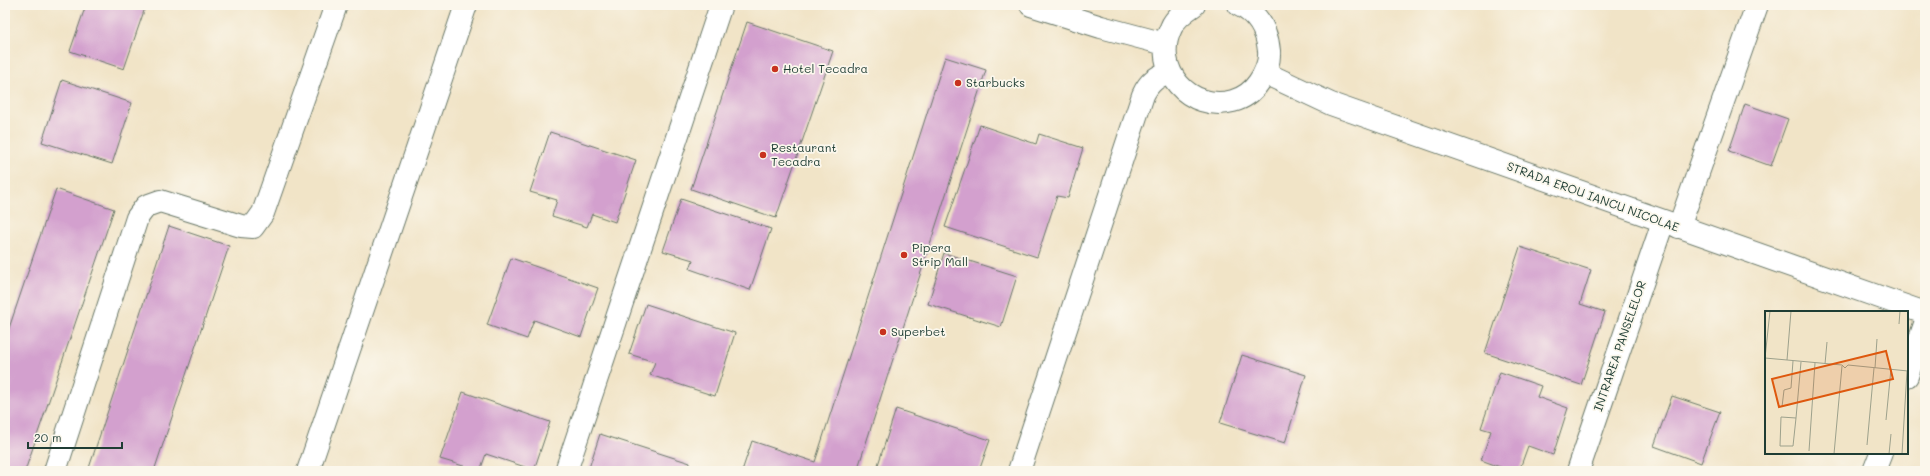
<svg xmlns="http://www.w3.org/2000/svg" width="1930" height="476" viewBox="0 0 1930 476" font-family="Mali,sans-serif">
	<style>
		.building { fill: #d3a0ce }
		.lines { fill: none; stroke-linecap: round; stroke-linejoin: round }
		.minor-casing { stroke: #687767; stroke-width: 24 }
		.tertiary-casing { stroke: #687767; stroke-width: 24 }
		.minor { stroke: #fff; stroke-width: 22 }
		.tertiary { stroke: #fff; stroke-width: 22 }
		.poi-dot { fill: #c8321e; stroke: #fbf7ec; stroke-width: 1.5 }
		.labels { text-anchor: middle; stroke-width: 3.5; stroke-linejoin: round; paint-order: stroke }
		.poi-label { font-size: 12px; fill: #1f3d34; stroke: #fbf7ec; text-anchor: start }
		.street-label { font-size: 12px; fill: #1f3d34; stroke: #fbf7ec }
		.inset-road { fill: none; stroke: #9da18c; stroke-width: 1 }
		.view { fill: #de580e; fill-opacity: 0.15; stroke: #de580e; stroke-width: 2 }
		.inset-edge { fill: none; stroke: #1f3d34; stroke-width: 2 }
	</style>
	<rect width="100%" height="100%" fill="#fbf7ec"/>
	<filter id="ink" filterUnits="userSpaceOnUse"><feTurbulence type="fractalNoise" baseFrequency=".025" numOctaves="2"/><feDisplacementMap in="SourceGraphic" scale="8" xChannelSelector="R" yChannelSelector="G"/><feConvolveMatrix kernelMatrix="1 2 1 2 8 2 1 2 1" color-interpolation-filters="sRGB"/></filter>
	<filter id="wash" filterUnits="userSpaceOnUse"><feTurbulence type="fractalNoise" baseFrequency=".012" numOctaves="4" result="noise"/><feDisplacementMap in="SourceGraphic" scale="16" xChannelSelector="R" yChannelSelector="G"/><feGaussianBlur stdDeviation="0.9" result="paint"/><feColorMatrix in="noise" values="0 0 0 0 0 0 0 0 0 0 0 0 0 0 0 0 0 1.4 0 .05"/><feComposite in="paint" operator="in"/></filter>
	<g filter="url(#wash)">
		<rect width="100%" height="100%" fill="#f1e4c7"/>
		<g id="blocks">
			<path class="building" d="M86,5H146L124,69L70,51Z
				M747,22L833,51L776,218L691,189Z
				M945,57L986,70L857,471H742L752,441L815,462Z
				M62,80L132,103L112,164L42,142Z
				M1745,104L1788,119L1771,166L1729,151Z
				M980,125L1036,144L1039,134L1083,148L1068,198L1057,196L1037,257L945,227Z
				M550,132L636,160L615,222L592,214L587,227L552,216L557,200L530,192Z
				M56,189L114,209L25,471H5V340Z
				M681,199L771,229L750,290L690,269L693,260L663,251Z
				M169,226L229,246L154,471H88Z
				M1520,247L1591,270L1580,304L1605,312L1581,385L1485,353Z
				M944,253L1017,276L1001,327L928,304Z
				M511,258L598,288L581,337L534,320L527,339L487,325Z
				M646,304L735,333L715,396L650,375L655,362L629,354Z
				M1242,355L1306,375L1285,443L1220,423Z
				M1500,372L1541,386L1537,397L1568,408L1553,455L1528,446L1519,471H1511L1481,460L1491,431L1481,428Z
				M463,392L550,422L534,470L486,454L480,471L440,459Z
				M1672,396L1720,412L1701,463L1654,446Z
				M896,409L990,440L979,471H876Z
				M600,434L690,463L687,471H588Z"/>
		</g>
	</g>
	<g filter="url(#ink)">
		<use href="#blocks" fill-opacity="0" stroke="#687767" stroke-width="1"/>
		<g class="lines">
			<defs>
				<path id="minor" d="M1679,227L1757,5
					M1907,376L1925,324
					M55,471L137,218L146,206L160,201L241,226L253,227L263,213L336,5
					M308,471L466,5
					M566,471L721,5
					M1019,471L1143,95C1149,82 1156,77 1169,72
					M1578,471L1663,222
					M1874,471L1881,453"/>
				<path id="tertiary" d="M1031,5L1101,27L1165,44
					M1194,5C1185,11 1175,18 1171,28C1151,69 1190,113 1233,101C1244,98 1253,91 1259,82C1265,73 1270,62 1269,51C1267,30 1258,14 1239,5
					M1265,73L1331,104L1925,313"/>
			</defs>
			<use href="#minor" class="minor-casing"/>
			<use href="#tertiary" class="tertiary-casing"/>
			<use href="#minor" class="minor"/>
			<use href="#tertiary" class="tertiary"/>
		</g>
	</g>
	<g class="poi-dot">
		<circle cx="775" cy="69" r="4"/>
		<circle cx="958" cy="83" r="4"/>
		<circle cx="763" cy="155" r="4"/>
		<circle cx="904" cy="255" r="4"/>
		<circle cx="883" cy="332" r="4"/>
	</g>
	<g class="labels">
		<g class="poi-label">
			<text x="783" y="73">Hotel Tecadra</text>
			<text x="966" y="87">Starbucks</text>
			<text x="771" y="152">Restaurant<tspan x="771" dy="14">Tecadra</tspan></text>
			<text x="912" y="252">Pipera<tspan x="912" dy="14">Strip Mall</tspan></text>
			<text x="891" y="336">Superbet</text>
		</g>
		<g class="street-label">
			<text transform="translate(1593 197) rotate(20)" y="4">STRADA EROU IANCU NICOLAE</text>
			<text transform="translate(1620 346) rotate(-71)" y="4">INTRAREA PANSELELOR</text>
		</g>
	</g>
	<g transform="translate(1765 311)">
		<rect width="143" height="143" fill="#f1e4c7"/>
		<path class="inset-road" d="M134,13L135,0M0,47L77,54L80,57L83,54M0,47L5,0M22,49L26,0M60,53L62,31M83,54L143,60M110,57L112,28M17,96L19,79L26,77L28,50M31,107L16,106L15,135H28L31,107L36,51M121,109L126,58M102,134L109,57M44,140L50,52M69,143L77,55M124,143L126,123M137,143L142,60"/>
		<path class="view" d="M121,40L128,68L14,96L7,68Z"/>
		<rect width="143" height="143" class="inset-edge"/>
	</g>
	<rect width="1930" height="476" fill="none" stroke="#fbf7ec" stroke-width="20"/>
	<path d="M28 442v6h94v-6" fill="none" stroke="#1f3d34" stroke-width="2"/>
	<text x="34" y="442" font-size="12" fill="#1f3d34" stroke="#fbf7ec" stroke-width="3" paint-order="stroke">20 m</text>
</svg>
